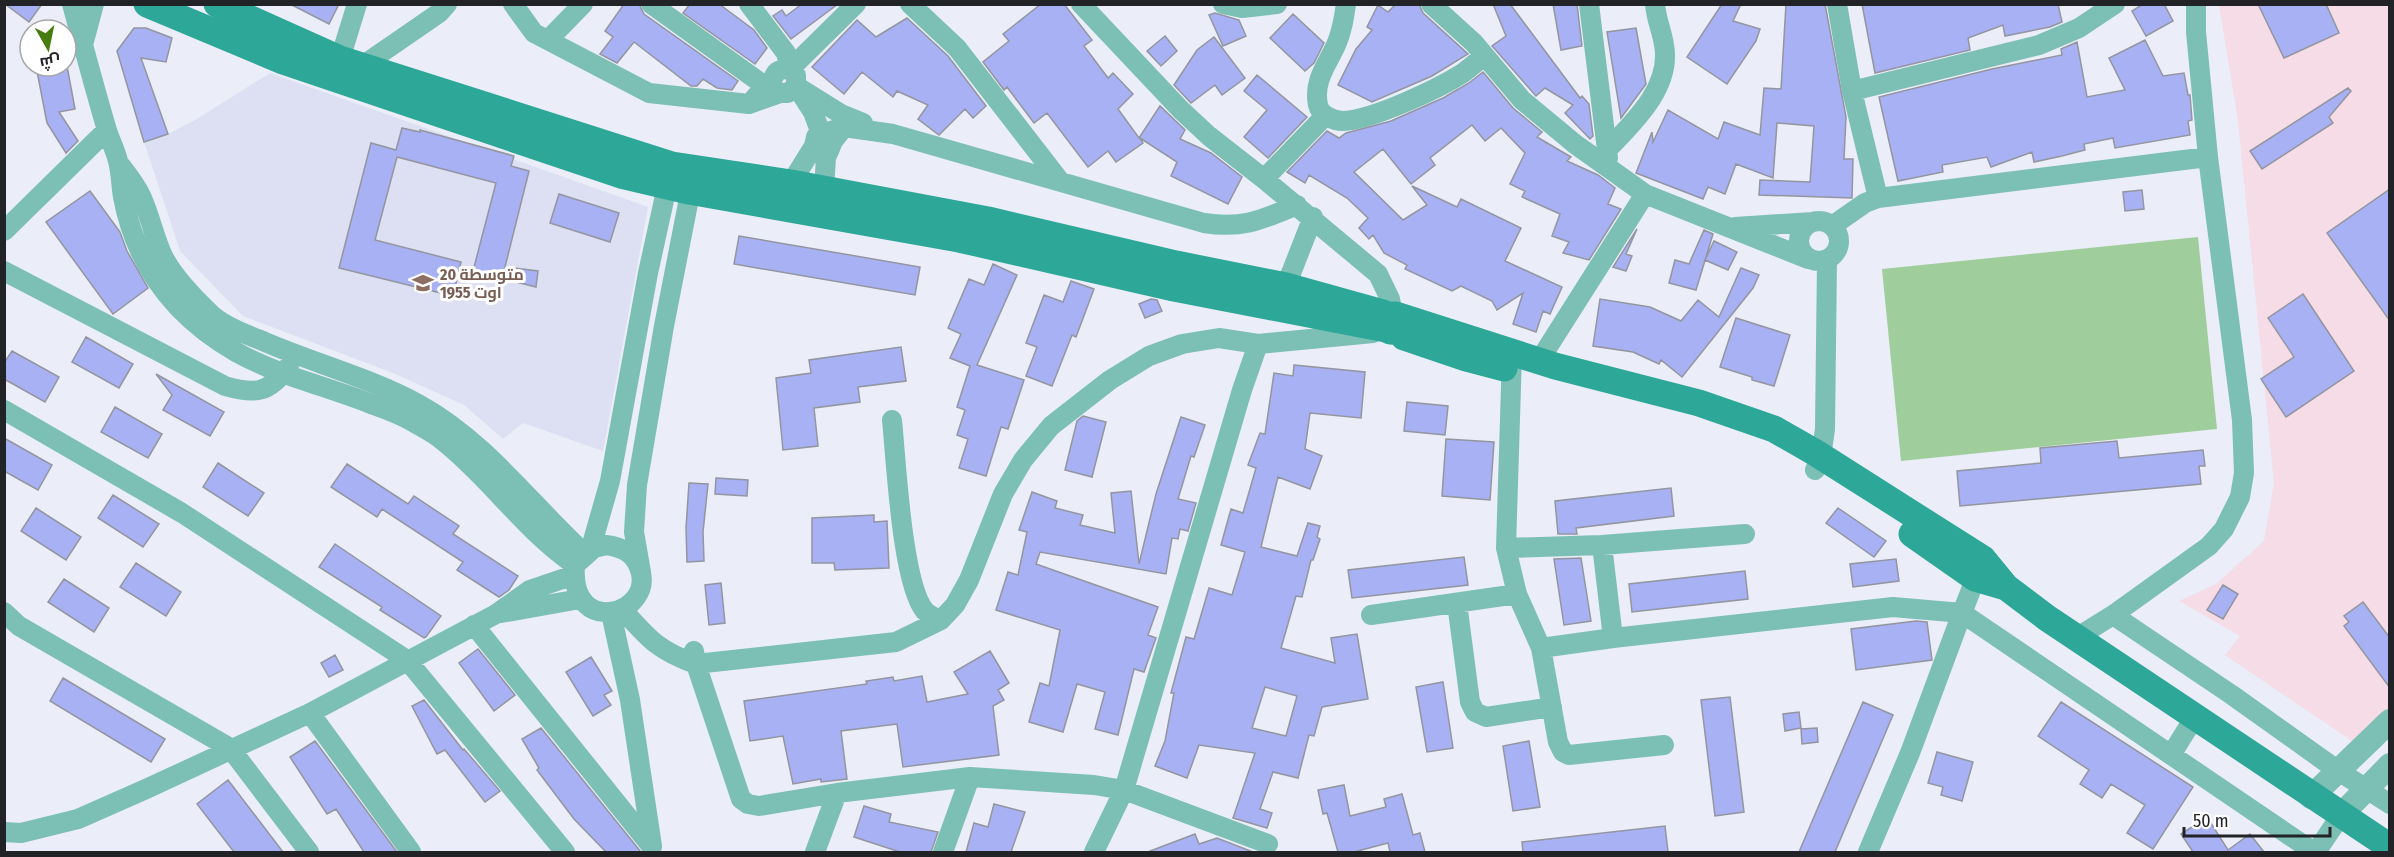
<svg xmlns="http://www.w3.org/2000/svg" width="2394" height="857" viewBox="0 0 2394 857" font-family="'Fira Sans Condensed',Cairo,sans-serif">
	<style>
		.built { fill: #dde0f2 }
		.industrial { fill: #f5dce6 }
		.green { fill: #9fce9c }
		.building { fill: #a8b1f4; stroke: #93959f; stroke-width: 1.5; fill-rule: evenodd }
		.lines { fill: none; stroke-linecap: round; stroke-linejoin: round }
		.minor { stroke: #7cbfb4; stroke-width: 20 }
		.tertiary { stroke: #7cbfb4; stroke-width: 24 }
		.secondary { stroke: #2ca798; stroke-width: 27 }
		.labels { text-anchor: middle; stroke-width: 6; stroke-linejoin: round; paint-order: stroke }
		.education-label { font-size: 16px; font-weight: bold; fill: #785e54; stroke: #fff; text-anchor: start }
	</style>
	<rect width="100%" height="100%" fill="#ebedf8"/>
	<path class="built" d="M270,73L648,207L603,451L523,423L503,439L464,405L393,373L243,316L180,251L144,142L168,134L197,119Z"/>
	<path class="industrial" d="M2219,5H2389V714L2352,741L2225,655L2240,636L2179,601L2216,584L2264,541L2274,483L2238,121Z"/>
	<path class="green" d="M2198,237L2217,429L1901,461L1882,269Z"/>
	<path class="building" d="M5,4H42L29,22Z
		M290,4H339L329,24Z
		M624,4H639L644,14L738,81L732,90L717,88L703,79L697,86H691L634,42L617,63L600,54L613,37L605,31Z
		M690,4H719L754,30L767,48L755,64L683,13Z
		M802,4H838L791,39L773,16L782,10L786,16Z
		M1041,4H1064L1092,40L1084,46L1108,78L1113,73L1133,94L1118,109L1139,138L1160,106L1185,130L1180,139L1211,153L1242,177L1228,204L1171,176L1177,162L1140,138L1143,143L1116,162L1108,151L1088,167L1047,113L1034,123L1007,87L1004,90L983,62L1009,41L1003,34Z
		M1396,4H1419L1423,13L1468,54L1432,76L1372,102L1338,85L1356,49L1372,30L1367,27L1378,5L1388,12Z
		M1493,4H1510L1580,98L1582,96L1589,104L1593,136L1590,139L1565,113L1573,105L1545,88L1536,96L1492,46L1506,36Z
		M1553,4H1577L1582,46L1561,50Z
		M1722,4H1741L1733,21L1760,29L1756,41L1727,84L1687,57Z
		M1786,4H1825L1846,117L1844,159H1853L1852,198L1759,195L1760,180L1810,182L1814,126L1777,123L1773,178L1736,164L1725,194L1708,187L1703,199L1636,173L1652,132L1653,142L1668,110L1718,139L1724,122L1760,135L1764,88L1781,89Z
		M1862,4H2058L2062,22L2050,27L2005,36L2003,25L1968,38L1970,50L1875,73Z
		M2143,4H2164L2173,21L2146,36L2132,11Z
		M2258,4H2326L2339,33L2284,58Z
		M1215,13L1239,20L1246,36L1223,46L1209,15Z
		M1293,14L1324,43L1314,63L1305,71L1270,38Z
		M907,18L948,56L986,106L973,118L965,109L939,135L918,119L928,105L897,91L893,97L862,72L844,94L812,67L857,20L876,37Z
		M134,28H146L172,38L166,62L141,58L168,134L144,142L117,51Z
		M1636,28L1646,84L1621,118L1607,32Z
		M1165,36L1177,51L1161,66L1147,51Z
		M1214,37L1245,78L1222,95L1215,85L1191,103L1174,85L1197,50Z
		M2145,40L2163,76L2184,73L2188,95H2190L2192,120L2188,121L2190,135L2115,148L2113,138L2084,144L2085,150L2062,156L2034,162L2032,152L1991,167L1987,157L1942,165L1943,172L1898,181L1879,97L1992,69L2062,55L2061,49L2077,42L2087,97L2125,90L2109,58Z
		M36,66H67L75,109L59,112L78,141L66,153L47,123Z
		M1483,72L1513,108L1542,132L1537,137L1571,157L1567,161L1598,175L1615,188L1608,204L1621,209L1589,260L1563,253L1569,242L1552,236L1560,214L1522,197L1525,191L1510,184L1525,153L1501,128L1485,141L1472,125L1430,158L1435,165L1411,184L1383,149L1354,172L1403,220L1427,205L1412,186L1457,207L1461,199L1521,228L1505,261L1562,287L1550,314L1543,311L1536,332L1513,324L1523,293L1497,310L1492,301L1461,286L1452,291L1405,269L1407,265L1384,253L1373,235L1369,239L1359,228L1368,218L1347,198L1309,175L1305,183L1287,172L1327,131L1339,138L1346,133L1391,121L1443,98L1469,83Z
		M1257,75L1307,117L1268,158L1244,137L1267,110L1244,91Z
		M2348,88L2351,91L2329,117L2333,123L2262,169L2250,151Z
		M402,128L420,132V130L514,156L511,166L529,171L505,267L538,271L536,287L473,271L496,183L397,157L375,240L461,262L453,296L339,268L371,143L396,150Z
		M2390,189V321L2327,233Z
		M2142,190L2144,209L2125,211L2123,192Z
		M90,191L120,232L127,251L148,288L113,314L46,222Z
		M559,194L619,213L610,242L550,223Z
		M1637,229L1626,254L1632,256L1626,271L1613,267Z
		M1704,230L1713,234L1696,290L1669,283L1675,260L1689,264Z
		M739,236L920,267L915,295L734,264Z
		M1714,241L1737,252L1728,270L1705,260Z
		M993,264L1017,275L977,365L1024,380L1008,429L1001,427L986,476L959,468L968,439L957,435L965,410L957,407L970,366L950,358L961,334L948,328L969,279L984,285Z
		M1741,268L1759,275L1753,288L1682,377L1661,360L1659,364L1633,352L1593,346L1600,299L1650,307L1681,321L1698,300L1719,317Z
		M1071,281L1094,289L1076,337L1072,335L1052,386L1026,376L1037,347L1026,343L1044,295L1063,302Z
		M2303,294L2354,371L2286,417L2261,379L2294,357L2268,318Z
		M1151,299L1157,300L1162,311L1145,318L1139,304Z
		M1736,318L1790,335L1774,386L1752,380V377L1720,367Z
		M86,337L133,364L119,388L72,362Z
		M901,347L906,381L858,387L860,402L814,408L818,446L783,450L776,378L811,373L809,360Z
		M12,351L59,377L45,402L4,379V363Z
		M1294,365L1365,372L1361,418L1310,413L1305,449L1322,456L1310,489L1278,477L1261,547L1297,556L1308,523L1320,526L1317,537L1320,539L1313,560H1311L1302,597L1296,596L1281,648L1335,663L1331,638L1357,634L1368,699L1322,707L1314,736L1309,735L1298,778L1273,772L1260,809L1272,813L1267,828L1233,818L1255,753L1199,745L1187,778L1155,766L1165,741L1174,693H1171L1186,637L1194,639L1209,588L1232,595L1245,552L1221,545L1231,509L1243,513L1256,468L1248,465L1260,433L1265,434L1274,373L1293,376ZM1265,687L1297,696L1286,736L1252,728Z
		M156,374L224,412L210,436L163,410L172,395Z
		M1407,402L1448,406L1445,435L1404,431Z
		M115,407L162,434L148,458L101,432Z
		M1083,416L1106,422L1092,477L1065,470L1077,421Z
		M1181,417L1205,425L1194,457L1191,456L1178,499L1196,503L1188,531L1180,529L1178,539L1172,538L1166,574L1040,552L1036,564L1158,607L1148,635L1156,638L1144,672L1134,669L1118,735L1095,729L1105,692L1077,684L1063,732L1029,722L1040,683L1049,686L1060,630L996,610L1008,572L1018,575L1027,532L1019,530L1032,492L1057,501L1055,508L1083,515L1080,525L1115,533L1111,493L1131,491L1139,564L1156,494Z
		M4,438L52,465L38,490L4,471Z
		M1446,439L1494,442L1490,500L1442,496Z
		M2117,441L2119,458L2203,450L2205,466H2199L2201,484L1960,506L1957,471L2041,463L2040,448Z
		M218,463L264,493L248,516L203,487Z
		M347,464L408,504L414,496L459,526L453,534L518,576L509,590L499,597L457,570L463,562L382,509L377,517L331,487Z
		M716,478L748,480L747,496L715,494Z
		M689,483L708,484L703,532L704,561L687,562L686,528Z
		M1671,488L1674,516L1576,528L1577,534H1558L1555,501Z
		M113,495L159,524L143,547L98,518Z
		M36,508L81,537L66,560L21,531Z
		M1838,508L1886,541L1874,557L1826,523Z
		M874,515V522L887,521L889,568L835,570L834,563H812V518Z
		M335,544L441,616L426,637L424,638L380,610L382,607L319,567Z
		M1464,557L1468,585L1352,598L1348,570Z
		M1581,558L1591,621L1564,625L1554,559Z
		M1896,559L1899,581L1853,587L1850,564Z
		M136,563L181,592L166,616L120,587Z
		M1745,571L1748,599L1632,612L1629,584Z
		M64,579L109,608L94,632L48,602Z
		M721,583L725,623L709,625L705,585Z
		M2223,585L2238,594L2223,619L2207,610Z
		M2363,602L2390,638V688L2344,626L2349,622L2344,616Z
		M1916,621L1927,622L1932,660L1856,670L1851,629Z
		M478,649L515,695L494,711L459,663Z
		M990,651L1009,683L998,690L1004,700L993,706L999,755L903,767L897,724L841,731L847,779L821,782V779L793,784L783,736L750,741L744,701L867,684L866,681L893,677L894,681L922,676L927,702L968,694L954,672Z
		M335,655L343,670L329,677L321,663Z
		M591,657L612,691L604,695L611,705L593,716L566,672Z
		M63,678L165,739L151,762L50,701Z
		M1443,682L1453,748L1427,752L1416,687Z
		M1730,697L1744,812L1715,816L1701,700Z
		M424,700L463,750L464,749L500,791L485,802L445,750L437,754L412,706Z
		M1863,702L1893,715L1835,852H1799Z
		M2061,702L2193,787L2153,849L2127,833L2145,805L2111,784L2102,798L2080,784L2089,770L2038,736Z
		M1799,712L1801,728L1785,731L1783,714Z
		M541,728L641,852H606L574,819L537,770L539,768L522,739Z
		M1817,728L1818,742L1802,744L1801,729Z
		M315,741L397,852H364L336,809L327,814L290,757Z
		M1529,741L1540,807L1513,811L1503,746Z
		M1937,752L1973,762L1962,801L1941,795L1943,787L1928,783Z
		M228,780L283,852H234L197,804Z
		M1344,785L1350,816L1386,807L1384,799L1402,794L1413,835L1420,833L1425,852H1390L1388,843L1354,852H1338L1327,813L1323,814L1318,790Z
		M994,804L1025,812L1011,852H966L974,823L988,827Z
		M864,806L891,814L889,822L938,832L931,852H900L854,837Z
		M2207,817L2228,850L2250,834L2264,852H2193L2181,834Z
		M1665,826L1668,852H1523L1522,842Z
		M1195,834L1199,844L1217,838L1253,852H1151L1150,851Z"/>
	<g class="lines">
		<path class="minor" d="M72,4C83,45 94,86 106,127C109,138 115,149 118,161C121,172 121,185 123,197C136,266 175,317 236,352C279,376 326,386 371,404C385,409 400,414 413,422C423,428 434,433 443,441C491,479 524,530 575,565
			M513,4L534,33L649,93L749,104L780,93H788L796,86L841,114L863,123
			M651,4L765,86
			M749,4L786,53L790,69L796,75V86L813,112L821,134
			M910,4L957,48L1060,181
			M1081,4L1181,110L1209,136L1264,179L1325,116
			M1223,4L1242,8L1277,4
			M1346,4C1344,18 1342,32 1336,45C1327,65 1313,81 1318,105C1320,115 1334,121 1343,121C1372,120 1438,89 1463,73C1470,68 1477,61 1485,56
			M1431,4L1474,43L1522,100L1575,144L1645,194L1808,259
			M1589,4L1608,158
			M1837,4L1852,91L1878,198
			M2196,4V32L2208,157
			M548,40L583,4
			M83,45L94,4
			M340,59L357,4
			M362,66L439,13L447,4
			M1852,91L2039,45L2079,28L2115,4
			M753,100L765,86L772,82C775,71 778,69 790,69L856,4
			M824,133L844,127L893,134L1204,223C1243,229 1261,220 1297,205
			M830,136L824,133L816,137L814,146C818,152 822,153 829,151L833,141L844,127
			M1607,150C1633,123 1672,87 1664,45C1662,31 1656,19 1655,4
			M121,166C128,175 136,185 141,196C150,215 154,237 163,256C174,278 194,298 212,315C226,327 248,335 265,342C316,364 371,378 420,405C485,441 531,504 585,554
			M1264,179L1378,274L1390,299L1393,315
			M791,183L814,146
			M824,190L826,157L829,151
			M1799 241a20 20 0 1 1 40 0a20 20 0 1 1-40 0Z
			M1832,226L1865,203L1878,198L2208,157L2242,420L2244,473L2240,497L2224,529L2209,546L2113,615L2076,638
			M1735,227L1813,222
			M4,231L107,130
			M4,271L225,386C256,395 269,393 289,366
			M1286,286L1313,217
			M1512,354L1506,548L1517,594L1541,648L1558,742L1563,752L1569,755L1664,745
			M1539,361L1645,194
			M4,410L182,513L407,660L565,852
			M892,420C896,459 902,585 925,611C929,615 936,618 941,620
			M1815,470L1821,457L1825,429L1827,260
			M606,545C621,547 633,552 639,567C658,614 569,640 575,565L594,548Z
			M1602,545L1613,638
			M1506,548L1602,545L1745,534
			M590,551L610,481L648,273L670,173
			M641,572L634,532L637,485L664,326L693,178
			M1457,603L1470,702L1475,712L1486,717L1552,707
			M622,609C648,638 658,651 696,664L896,642L941,620L955,605L969,580L1003,494L1023,460L1051,426L1110,380L1149,356L1182,344L1219,338L1258,344L1373,333
			M4,612L19,626L230,748L309,852
			M501,613L580,599
			M611,613L630,700L652,846
			M1371,615L1517,594
			M2113,615L2232,695L2337,770L2390,804
			M474,625L652,847
			M1541,648L1613,638L1893,607L1962,613L1980,567
			M694,651L696,664L741,799L748,804L759,806L837,793L970,777L1094,785L1124,790L1268,844
			M310,713L411,852
			M2171,755L2194,718
			M4,832L21,833L78,819L146,789L310,713L496,614L530,590L574,575
			M815,852L837,793
			M943,852L970,777
			M1094,852L1124,790L1242,390L1258,344
			M1868,852L1910,753L1962,613L2314,852
			M2316,852L2341,815"/>
		<path class="tertiary" d="M2311,797L2390,721
			M2341,815L2390,765"/>
		<path class="secondary" d="M147,4L283,61L621,175L689,191L959,239L1174,288L1386,329C1399,337 1407,321 1393,315L1385,318L1384,324L1386,329
			M217,4L340,59L672,165L791,183L988,220L1171,263L1286,286L1383,313
			M1396,315L1555,366L1699,403L1774,429L1816,453L1983,559L2006,587L2047,618L2390,847
			M1404,337L1466,358L1504,368
			M1912,534L1975,578L2006,587"/>
	</g>
	<defs>
		<symbol id="school-bare" viewBox="-9 -9 18 18"><path d="M0-5L7-2L0 1L-7-2ZM-4 1L0 2.5L4 1V4Q0 6-4 4Z" fill="#8d6e63" stroke="#fff" stroke-width="2.5" paint-order="stroke"/></symbol>
	</defs>
	<g fill-rule="evenodd">
		<use href="#school-bare" x="408" y="268" width="30" height="30"/>
	</g>
	<g class="labels">
		<g class="education-label">
			<text x="440" y="280">متوسطة 20<tspan x="440" dy="18">اوت 1955</tspan></text>
		</g>
	</g>
	<rect width="2394" height="857" fill="none" stroke="#222327" stroke-width="12"/>
	<g transform="translate(48 48) rotate(171)"><circle r="28" fill="#ffffff" stroke="#a7a7a9" stroke-width="1.5"/>
	<path d="M0-4.5L10 22L0 15L-10 22Z" fill="#477c0e"/>
	<text y="-9" font-size="16" font-weight="bold" text-anchor="middle" fill="#222327">ش</text>
	</g>
	<path d="M2184 827v9h146v-9" fill="none" stroke="#222327" stroke-width="3"/>
	<text x="2193" y="827" font-size="18" fill="#222327" stroke="#ffffff" stroke-width="4.5" paint-order="stroke">50 m</text>
</svg>
